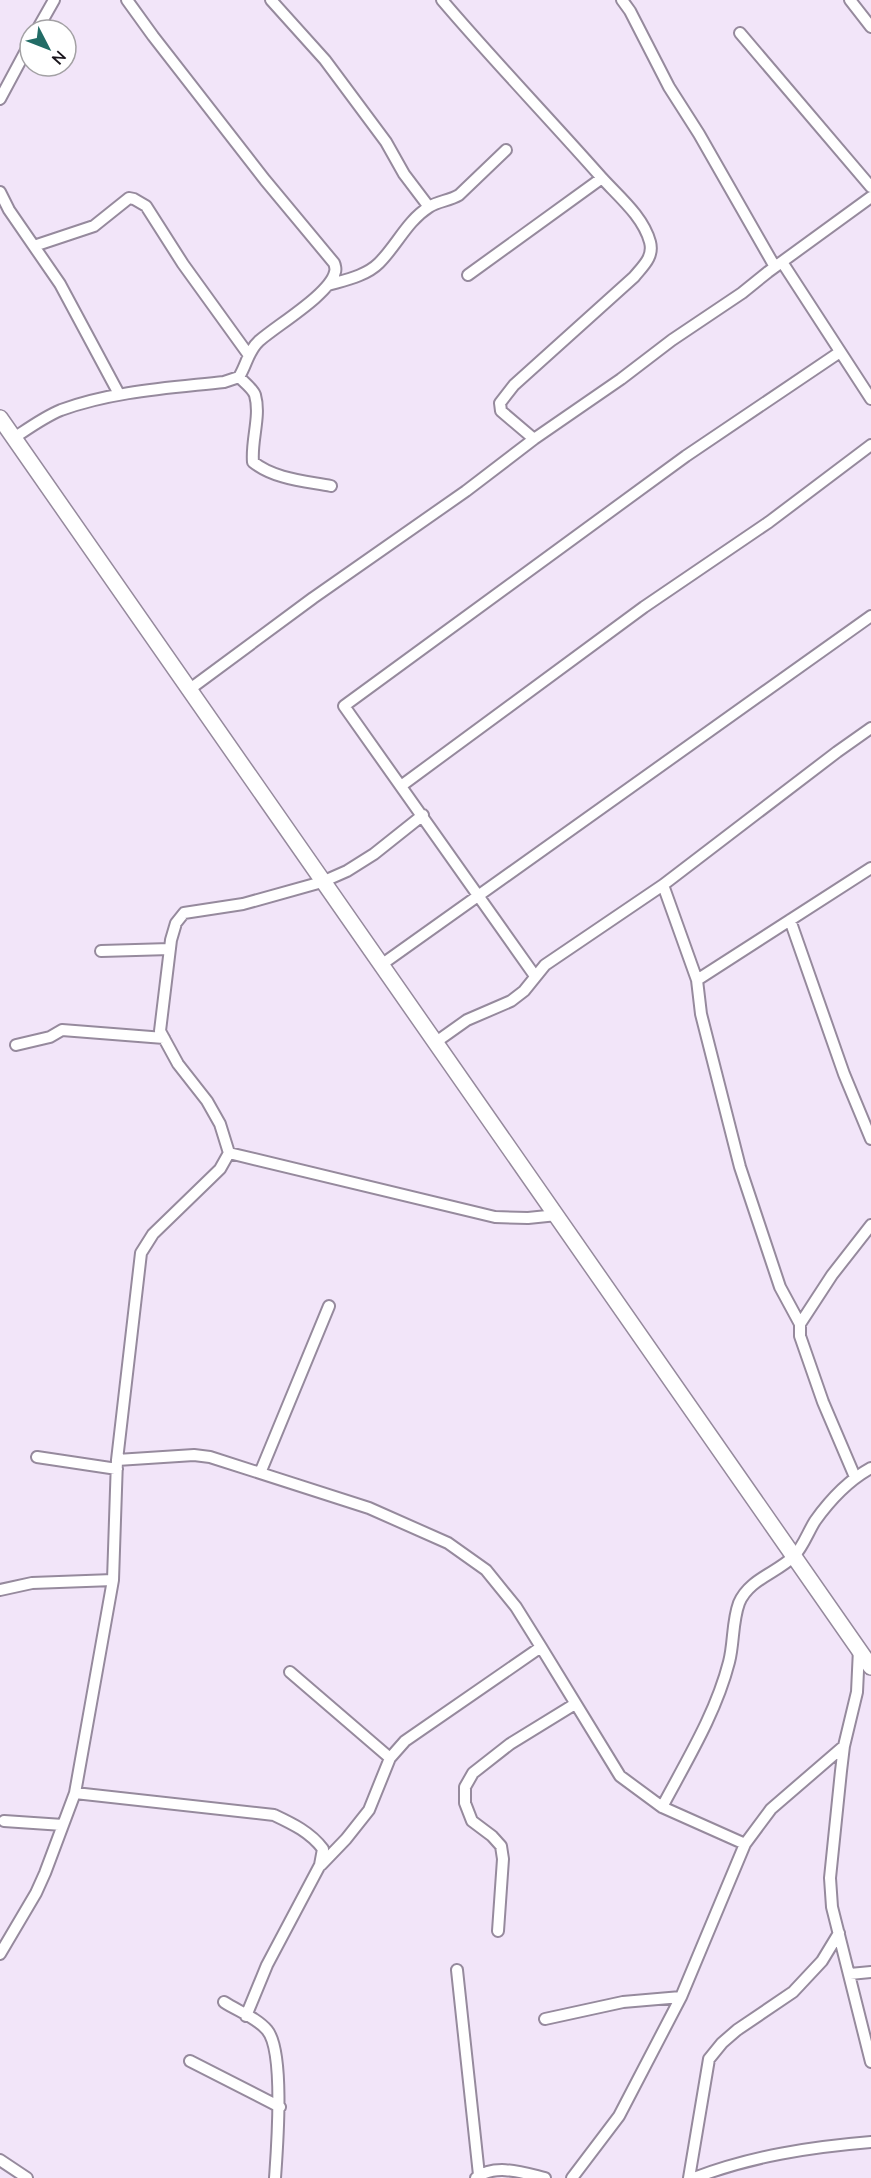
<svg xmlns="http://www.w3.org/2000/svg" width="871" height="2178" viewBox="0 0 871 2178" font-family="'Nunito Sans',sans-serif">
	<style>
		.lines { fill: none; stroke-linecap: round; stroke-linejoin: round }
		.street-casing { stroke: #968a9d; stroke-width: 14 }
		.secondary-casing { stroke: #968a9d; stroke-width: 18 }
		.street { stroke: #fff; stroke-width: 10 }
		.secondary { stroke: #fff; stroke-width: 15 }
	</style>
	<rect width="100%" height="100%" fill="#f2e5f9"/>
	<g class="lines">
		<defs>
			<path id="street" d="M271,0L325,60L386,142L404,174L429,207
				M622,0L630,11L669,87L699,134L775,267
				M850,0L871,27
				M37,30L54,0
				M740,33L871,187
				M0,99L30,43
				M0,192L9,210L60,284L119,394
				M34,246L94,226L129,198L134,199L146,206L183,264L248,354
				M782,262L871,399
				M468,275L602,178
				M328,285C345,280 366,276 379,263C397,245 407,221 429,207C438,201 449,201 459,195L506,150
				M239,377C244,382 253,389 255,395C261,416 251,440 253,462C274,479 305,481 331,486
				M14,438C29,428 44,417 61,410C113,391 170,388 224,382L239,377C247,364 248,351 259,341C277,325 330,294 335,272C336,270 335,265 334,263L265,180L153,36L127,0
				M534,439L621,379L672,340L742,293L768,272L871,197
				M190,689L313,598L466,491L534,439L501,411L500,403L514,385L634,277C643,266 654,257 650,242C643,216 618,196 601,177C548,117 493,60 442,0
				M401,786L644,607L769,522L871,445
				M663,885L697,980L701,1014L740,1167L780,1287L800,1324
				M790,920L844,1074L871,1139
				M101,951L170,949
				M381,965L871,616
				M535,976L344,706L686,456L840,352
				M697,980L871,868
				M436,1042L467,1020L511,1001L524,991L545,965L663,885L837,752L871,728
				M16,1045L50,1037L62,1030L164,1038
				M229,1153L495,1217L528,1218L557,1215
				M37,1457L117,1469
				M117,1460L194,1455L210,1457L369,1508L448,1543L486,1570L516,1607L541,1647L620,1776L662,1807L745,1844
				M260,1473L329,1306
				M855,1477L823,1402L800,1336V1324L832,1275L871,1225
				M0,1590L32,1583L113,1580
				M859,1649L857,1692L844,1746L841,1771L830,1878L832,1907L871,2062
				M290,1672L390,1758
				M75,1793L274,1815C293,1824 310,1832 323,1849L320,1865L267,1965L246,2016
				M662,1807C687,1760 716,1713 729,1662C734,1643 732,1622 739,1603C749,1579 777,1573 794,1556C803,1547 808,1532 815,1521C830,1500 849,1480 871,1468
				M4,1821L63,1825
				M321,1865L346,1839L369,1810L390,1758L405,1741L541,1647
				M498,1931L503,1859L501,1846L492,1836L472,1821L465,1803V1787L473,1773L510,1744L575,1704
				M0,1954L36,1893L45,1873L75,1793L113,1580L117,1460L141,1253L153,1234L220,1169L229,1153L220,1124L207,1101L178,1064L160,1031L171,940L176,923L184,913L243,904L322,882L347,871L374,854L423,815
				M457,1970L479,2175
				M850,1974L871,1972
				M224,2002C238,2011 257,2018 267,2030C285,2051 277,2149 275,2178
				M545,2019L623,2002L681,1997
				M190,2061L280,2107
				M0,2160L27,2178
				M476,2178C495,2163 524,2173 545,2178
				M572,2178L619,2116L681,1997L745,1844L771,1809L844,1746
				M689,2178L709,2059L722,2043L737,2030L793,1992L822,1961L839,1933
				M694,2178C752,2156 810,2147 871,2142"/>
			<path id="secondary" d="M0,418L871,1667"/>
		</defs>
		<use href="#street" class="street-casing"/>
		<use href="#secondary" class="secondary-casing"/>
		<use href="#street" class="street"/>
		<use href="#secondary" class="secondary"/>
	</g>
	<g transform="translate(48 48) rotate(132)"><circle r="28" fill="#ffffff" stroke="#a3a1a4" stroke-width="1.5"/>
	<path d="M0-4.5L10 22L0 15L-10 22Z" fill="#226c66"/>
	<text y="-9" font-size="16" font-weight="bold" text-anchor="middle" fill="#18141b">N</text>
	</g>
</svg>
